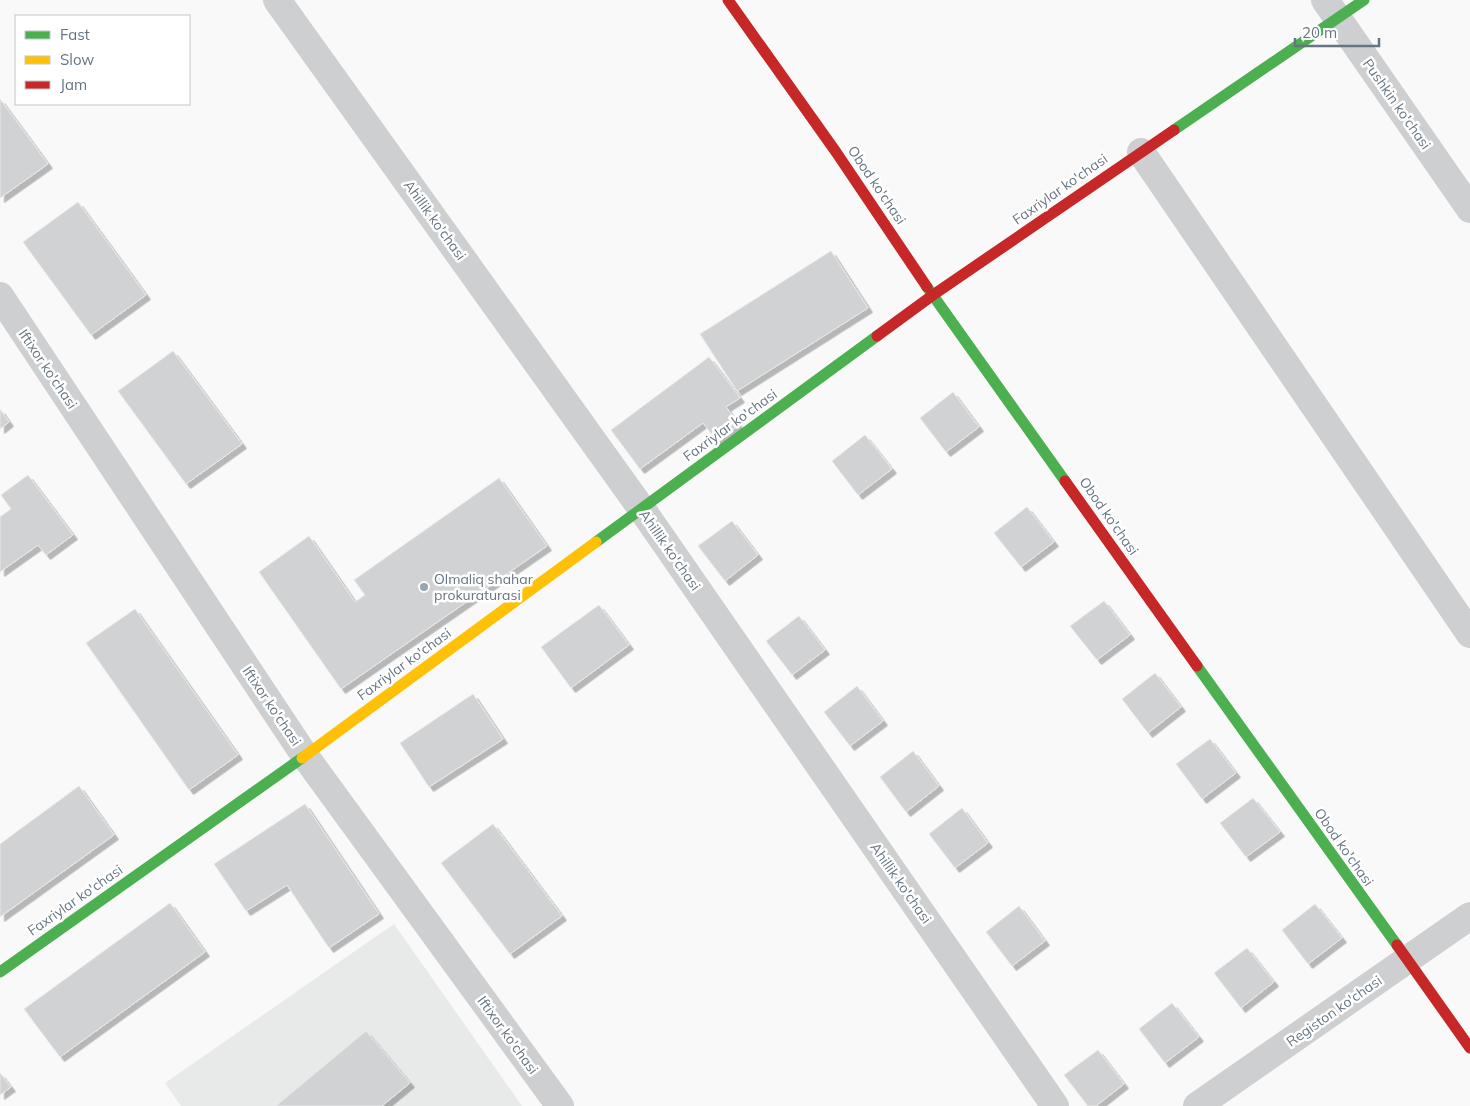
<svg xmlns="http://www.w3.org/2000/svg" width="1470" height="1106" viewBox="0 0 1470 1106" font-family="Mulish,sans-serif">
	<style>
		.built { fill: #e8e9e9 }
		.building { fill: #d0d2d3; stroke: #e8e8e8; filter: url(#shadow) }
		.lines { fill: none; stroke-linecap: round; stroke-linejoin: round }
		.street { stroke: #cecfd0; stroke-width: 28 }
		.fast { stroke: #4caf50; stroke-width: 11 }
		.slow { stroke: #ffc107; stroke-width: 11 }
		.jam { stroke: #c62828; stroke-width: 11 }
		.poi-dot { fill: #99a4ac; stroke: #fff; stroke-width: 2 }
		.labels { text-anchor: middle; stroke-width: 5; stroke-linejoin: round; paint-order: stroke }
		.street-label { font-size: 14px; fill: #657683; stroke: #fff }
		.poi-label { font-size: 14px; fill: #657683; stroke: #fff; text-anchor: start }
	</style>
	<defs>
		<filter id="shadow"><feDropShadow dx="4.5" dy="4.5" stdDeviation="0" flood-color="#0004"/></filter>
	</defs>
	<rect width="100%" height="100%" fill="#f9f9f9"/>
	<path class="built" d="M394,924L522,1106H181L165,1083Z"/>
	<path class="building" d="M0,99L48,164L0,198Z
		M78,202L146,295L91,335L23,242Z
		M831,251L868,308L737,391L700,334Z
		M173,351L242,444L186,484L118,391Z
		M709,357L740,398L726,407L739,425L717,441L703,423L640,469L611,430Z
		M953,392L979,427L946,452L920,418Z
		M0,409L9,422L0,429Z
		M865,435L892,469L858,495L832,461Z
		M28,475L73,535L46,555L38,545L0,572V517L11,509L1,495Z
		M499,478L547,546L341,689L259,572L309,536L355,602L365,595L354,580Z
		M1027,507L1054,542L1021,567L994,533Z
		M732,521L758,555L725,581L698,546Z
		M1104,601L1130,635L1097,660L1070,626Z
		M599,605L629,645L571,688L541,647Z
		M135,609L238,755L189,790L86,643Z
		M799,616L825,650L792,675L766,641Z
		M1155,673L1181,707L1148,733L1122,699Z
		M857,686L883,721L850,746L824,712Z
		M473,694L503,739L429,787L400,743Z
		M1210,739L1236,773L1202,799L1176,764Z
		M913,751L939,786L906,812L880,777Z
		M79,786L114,835L0,917V844Z
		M1253,798L1280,832L1246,857L1220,823Z
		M305,804L379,914L329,948L287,885L246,911L214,864Z
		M962,808L988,843L955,868L929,834Z
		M493,824L562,916L510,954L441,863Z
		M170,903L205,952L60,1057L24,1009Z
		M1315,904L1342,938L1308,964L1282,930Z
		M1019,906L1045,941L1012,966L986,932Z
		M1247,948L1274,982L1241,1008L1214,973Z
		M1172,1003L1199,1037L1165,1063L1139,1029Z
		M366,1031L410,1083L382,1106H278L277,1105Z
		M1098,1050L1124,1084L1096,1106H1088L1064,1075Z
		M0,1073L11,1087L0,1095Z"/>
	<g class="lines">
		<path class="street" d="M277,0L641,508L1055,1106
			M1325,0L1470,209
			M1141,152L1470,634
			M0,296L305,756L560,1106
			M1197,1106L1470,916"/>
		<path class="fast" d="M1174,130L1364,0
			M927,287L1065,481
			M596,542L877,336
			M1197,666L1397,945
			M0,972L302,758"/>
		<path class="slow" d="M302,758L596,542"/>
		<path class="jam" d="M728,0L836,152L927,287
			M877,336L933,295L1174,130
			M1065,481L1197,666
			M1397,945L1470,1048"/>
	</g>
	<circle class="poi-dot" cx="424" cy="587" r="5"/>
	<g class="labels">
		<g class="street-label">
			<text transform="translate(1397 104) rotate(55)" y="5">Pushkin ko'chasi</text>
			<text transform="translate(877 185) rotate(56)" y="5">Obod ko'chasi</text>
			<text transform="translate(1060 189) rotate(-35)" y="5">Faxriylar ko'chasi</text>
			<text transform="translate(435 220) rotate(54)" y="5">Ahillik ko'chasi</text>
			<text transform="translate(48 369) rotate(56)" y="5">Iftixor ko'chasi</text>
			<text transform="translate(730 425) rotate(-36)" y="5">Faxriylar ko'chasi</text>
			<text transform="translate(1109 516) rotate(55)" y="5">Obod ko'chasi</text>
			<text transform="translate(670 550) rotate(55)" y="5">Ahillik ko'chasi</text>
			<text transform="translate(404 664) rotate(-36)" y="5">Faxriylar ko'chasi</text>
			<text transform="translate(272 706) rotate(56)" y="5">Iftixor ko'chasi</text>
			<text transform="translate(1344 847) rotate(55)" y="5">Obod ko'chasi</text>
			<text transform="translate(901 883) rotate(55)" y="5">Ahillik ko'chasi</text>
			<text transform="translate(75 900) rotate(-35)" y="5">Faxriylar ko'chasi</text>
			<text transform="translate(1334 1011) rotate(-35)" y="5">Registon ko'chasi</text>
			<text transform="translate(508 1035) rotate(54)" y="5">Iftixor ko'chasi</text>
		</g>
		<g class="poi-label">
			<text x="434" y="584">Olmaliq shahar<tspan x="434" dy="16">prokuraturasi</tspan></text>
		</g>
	</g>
	<rect x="15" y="15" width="175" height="90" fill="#ffffff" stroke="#c1c8cd"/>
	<rect x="25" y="31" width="25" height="8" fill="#4caf50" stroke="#c1c8cd"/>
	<text x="60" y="40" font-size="15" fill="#657683">Fast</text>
	<rect x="25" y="56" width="25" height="8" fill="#ffc107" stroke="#c1c8cd"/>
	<text x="60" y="65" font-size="15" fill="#657683">Slow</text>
	<rect x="25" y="81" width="25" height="8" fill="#c62828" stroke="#c1c8cd"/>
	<text x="60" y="90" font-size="15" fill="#657683">Jam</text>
	<path d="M1295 38v8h84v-8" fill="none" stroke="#657683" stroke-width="2.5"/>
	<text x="1302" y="38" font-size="15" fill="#657683" stroke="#ffffff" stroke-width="4" paint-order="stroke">20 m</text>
</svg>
